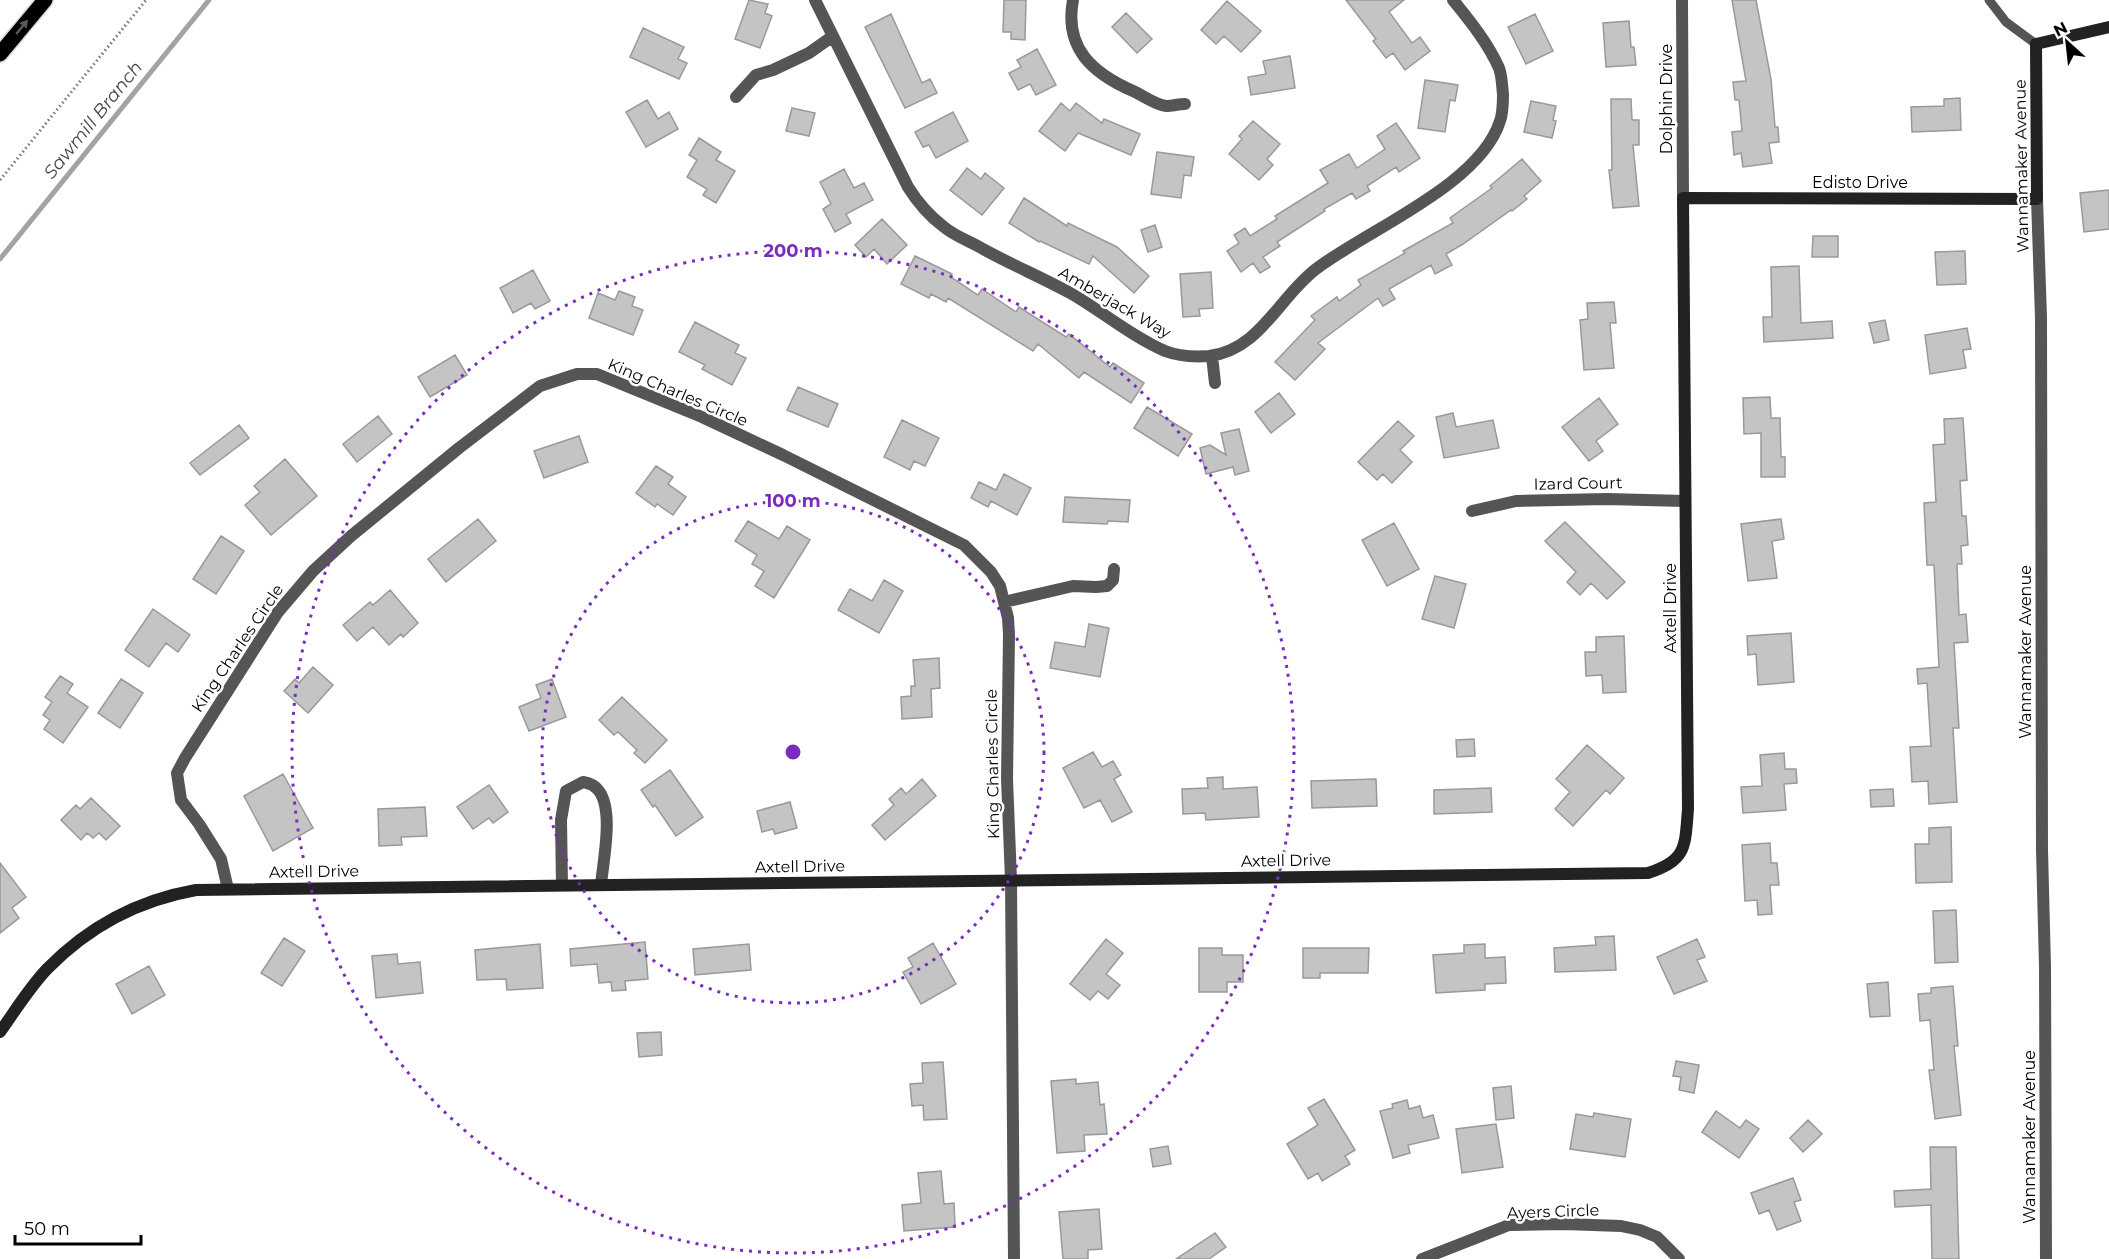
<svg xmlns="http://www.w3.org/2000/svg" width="2109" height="1259" viewBox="0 0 2109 1259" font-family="Montserrat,sans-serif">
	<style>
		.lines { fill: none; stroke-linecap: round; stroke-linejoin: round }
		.stream { stroke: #a3a3a3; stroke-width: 5 }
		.building { fill: #c4c4c4; stroke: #999; stroke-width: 1.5 }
		.primary-casing { stroke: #dbdbdb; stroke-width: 18 }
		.path { stroke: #777; stroke-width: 3; stroke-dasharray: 1.5 3; stroke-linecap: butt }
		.lane { stroke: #555; stroke-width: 9 }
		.street { stroke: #555; stroke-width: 12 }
		.secondary { stroke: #222; stroke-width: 12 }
		.primary { stroke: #000; stroke-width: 15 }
		.oneway { fill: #595959 }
		.ring { fill: none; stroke: #7b2cbf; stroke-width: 3; stroke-dasharray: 3 6 }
		.labels { text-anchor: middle; stroke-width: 5; stroke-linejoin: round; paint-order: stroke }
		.street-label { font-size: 16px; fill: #000; stroke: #fff }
		.water-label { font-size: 18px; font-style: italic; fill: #444; stroke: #fff }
		.centre { fill: #7b2cbf; stroke: #fff; stroke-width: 3 }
		.ring-label { font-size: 18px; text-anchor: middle; font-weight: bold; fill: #7b2cbf; stroke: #fff; stroke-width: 5; stroke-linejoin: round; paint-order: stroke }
	</style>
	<rect width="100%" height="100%" fill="#fff"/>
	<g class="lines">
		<path class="stream" d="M0,259L209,0"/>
	</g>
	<path class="building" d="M749,0L768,4L765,13L772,16L760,48L735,39Z
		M1004,0H1026L1025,40L1011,39V32H1003Z
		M1346,0H1404L1389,12L1412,43L1420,37L1430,51L1405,70L1393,53L1386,58L1373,41L1376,39Z
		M1732,0H1756L1771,79L1775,127H1778L1779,142L1769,143L1772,163L1743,167L1741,153L1734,155L1732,132L1742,131L1739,100H1735L1733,82L1746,81Z
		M1227,1L1261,31L1241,52L1224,36L1216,44L1201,30Z
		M1126,13L1152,39L1137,53L1112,27Z
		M891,14L922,83L930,79L937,93L905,108L865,27Z
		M1535,14L1553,51L1526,64L1508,27Z
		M1629,21L1631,47H1634L1636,65L1606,67L1603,23Z
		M643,28L684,47L678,59L687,63L679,79L630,57Z
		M1037,49L1056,85L1036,95L1030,84L1018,90L1009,73L1021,67L1017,60Z
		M1290,56L1295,88L1251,95L1248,77L1266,74L1263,61Z
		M1425,80L1458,85L1455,101L1450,100L1445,132L1418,128Z
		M1960,98L1961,130L1912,132L1911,107L1944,106V99Z
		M1611,99H1631L1632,120H1639V145H1633L1639,206L1613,208L1609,170H1612Z
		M647,100L658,119L669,112L678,129L646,147L626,112Z
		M1531,101L1556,106L1553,120L1556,121L1552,138L1524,132Z
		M1061,103L1070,111L1076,103L1102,123L1104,119L1140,134L1131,155L1078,133L1065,151L1039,131Z
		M792,108L815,113L809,136L786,131Z
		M953,112L968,141L936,158L929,145L923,147L915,132Z
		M1253,121L1280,144L1267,159L1273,165L1259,180L1229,154L1242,139L1239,136Z
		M1396,123L1420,158L1399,172L1396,167L1367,186L1370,191L1356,199L1352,193L1324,209L1325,211L1277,242L1280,246L1263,257L1270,267L1260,273L1253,263L1241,272L1227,251L1239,243L1234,235L1245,228L1250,236L1277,219L1275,216L1328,183L1320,170L1349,154L1357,168L1385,149L1377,136Z
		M699,138L721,152L716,160L735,171L716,203L703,195L707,189L687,177L697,160L689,155Z
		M1157,152L1194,157L1191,176L1184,175L1181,198L1151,194Z
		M1522,159L1541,181L1524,196L1527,199L1512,211L1511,210L1463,244L1446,254L1452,265L1435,274L1431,265L1389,289L1395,299L1383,306L1378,298L1318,343L1325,349L1295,380L1275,362L1315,320L1311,316L1337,297L1339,301L1361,285L1358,280L1405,253L1403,251L1453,223L1450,218L1492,188L1490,186Z
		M967,168L981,179L985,173L1004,188L982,215L950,190Z
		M844,169L854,188L864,183L873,200L846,214L851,223L835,232L823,209L831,204L820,182Z
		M2109,190V229L2084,232L2080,193Z
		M1024,198L1067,226L1068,223L1117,247L1149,276L1134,293L1093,256L1089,264L1040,241L1039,242L1009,223Z
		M882,219L907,245L887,264L874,249L866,257L855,245Z
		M1155,225L1162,247L1148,252L1141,230Z
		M1813,236H1838V257H1812Z
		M1965,251L1966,284L1937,285L1935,252Z
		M915,256L952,274L951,277L978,295L982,289L1016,312L1019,307L1066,337L1069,334L1110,367L1113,363L1144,383L1131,403L1084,372L1079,378L1038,344L1033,351L948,298L946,302L931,294L929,298L901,284Z
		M1799,266L1801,323L1832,321L1833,338L1764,342L1763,317H1772L1771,267Z
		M533,270L550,301L535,309L531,303L513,313L500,288Z
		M1211,272L1213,308L1199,309L1200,316L1183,317L1180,274Z
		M619,291L635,297L632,306L643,310L633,335L589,318L598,293L615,300Z
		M1614,302L1616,323H1610L1614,368L1584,370L1580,320L1588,319L1587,303Z
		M1885,320L1889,340L1874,343L1869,323Z
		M695,322L739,345L735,353L746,358L732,385L702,369L705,365L679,352Z
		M1967,328L1971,349L1963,350L1966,368L1930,374L1925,335Z
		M455,355L467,375L430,397L418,377Z
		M798,387L838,404L828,427L787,410Z
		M1279,393L1295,414L1271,433L1255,412Z
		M1770,397L1771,418H1780L1781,457H1785V477H1761V433L1744,434L1743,398Z
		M1599,398L1618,424L1596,441L1603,451L1589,461L1562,427Z
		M1147,407L1192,434L1178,456L1134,428Z
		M1453,413L1456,427L1493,420L1499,448L1444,458L1436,417Z
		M378,416L392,434L357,462L343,444Z
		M1963,418L1967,480L1960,481L1962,516H1966L1968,545L1961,546L1962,564H1957L1959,615L1966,614L1968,642L1954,643L1959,728H1953L1957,802L1929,804L1928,781L1912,782L1910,747L1931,746L1927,683L1918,684L1917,669L1939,667L1934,565H1927L1924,503L1936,502L1933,445L1945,444L1944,419Z
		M902,420L939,438L925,466L914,461L910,470L884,457Z
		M1398,421L1414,436L1400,450L1412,462L1392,483L1383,474L1377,480L1358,462Z
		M239,425L249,438L200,475L190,463Z
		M1239,429L1249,471L1235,475L1233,467L1206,474L1200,448L1210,445L1226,455L1221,433Z
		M579,436L588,462L544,478L534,451Z
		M285,459L317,496L271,535L245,505L260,492L254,486Z
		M656,466L673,477L668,484L686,497L673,515L657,504L655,507L636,493Z
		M1004,474L1031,488L1017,515L991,501L988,507L971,498L979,482L996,490Z
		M1065,497L1130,500L1128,522L1108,521L1107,524L1063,522Z
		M478,519L496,541L446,582L428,559Z
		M1781,519L1784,539L1772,541L1777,578L1748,581L1741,524Z
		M748,521L779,539L787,526L810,540L774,598L755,586L764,571L752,564L757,555L735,541Z
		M1565,522L1625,582L1607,599L1591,583L1580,595L1567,582L1576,572L1545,541Z
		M1394,523L1419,569L1387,586L1362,540Z
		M221,536L244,551L216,594L193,579Z
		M1435,576L1466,584L1454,628L1422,619Z
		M884,580L903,591L879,633L838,610L850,589L872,601Z
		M390,590L418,623L403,637L401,634L389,645L373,627L357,641L343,625L370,602L373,605Z
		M153,609L190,635L178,652L166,643L149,667L125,650Z
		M1089,624L1109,628L1100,677L1050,668L1055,642L1085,647Z
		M1791,633L1794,682L1758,685L1756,654L1748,655L1747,636Z
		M1624,636L1626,692L1603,693L1602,675L1586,676L1585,652H1596V637Z
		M939,658L940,688L931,689L932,717L902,719L901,697L911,696V686H915L913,660Z
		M313,667L333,685L308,713L284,691L295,679L299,683Z
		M60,676L73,684L67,693L88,707L63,743L44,729L50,720L43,715L52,702L45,697Z
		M121,679L143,693L120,728L98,713Z
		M552,679L566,717L529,731L519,707L541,698L536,685Z
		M622,697L667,740L645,763L634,753L637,750L618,732L614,735L599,720Z
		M1474,739L1475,756L1457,757L1456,740Z
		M1587,745L1624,778L1610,794L1606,790L1573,826L1555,809L1570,792L1556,779Z
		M1093,752L1102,767L1113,761L1121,775L1114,779L1132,812L1112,822L1100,800L1084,808L1063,768Z
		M1784,753L1785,769H1796L1797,783L1784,784L1786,810L1743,813L1741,787L1762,786L1760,755Z
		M670,770L703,817L676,836L655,805L653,807L641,790Z
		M283,774L313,828L273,851L244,796Z
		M1223,777V789L1257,787L1259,817L1206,820L1205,813L1183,814L1182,789L1208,788L1207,778Z
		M922,779L936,796L885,840L872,825L894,805L889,799L901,788L906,794Z
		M1376,779L1377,806L1312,808L1311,781Z
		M489,785L508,812L493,823L489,818L473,829L457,807Z
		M1491,788L1492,812L1434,814V790Z
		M1893,789L1894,806L1871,807L1870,790Z
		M91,798L120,826L106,840L99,833L93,838L87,833L81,840L61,820L76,805L80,809Z
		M790,802L797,828L775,834L773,829L762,832L757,811Z
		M425,807L427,836L401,837L402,845L379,846L378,809Z
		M1951,827L1952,882L1916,883L1915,844H1929V828Z
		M1770,843L1771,863H1777L1779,885H1770L1772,914L1758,915L1757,900L1745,901L1742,845Z
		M0,863L26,897L12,908L19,918L0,933Z
		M1956,910L1958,962L1935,963L1933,911Z
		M1614,936L1616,970L1555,972L1554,948L1596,945L1595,937Z
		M284,938L305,951L282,986L261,973Z
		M1106,939L1123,953L1106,974L1120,985L1108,999L1098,991L1090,1000L1070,984Z
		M1697,939L1705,957L1697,960L1707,981L1674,994L1657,957Z
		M645,942L648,979L625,981L626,990L612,991L611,982L599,983L597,964L571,966L570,949Z
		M933,943L956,984L921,1004L903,972L913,967L908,958Z
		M540,944L543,988L507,990L506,979L477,980L475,950Z
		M749,944L751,970L695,975L693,949Z
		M1485,944V958L1505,957L1506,983L1485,984V990L1436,993L1433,955L1464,953V945Z
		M1199,948H1222V955H1243V982H1227V992H1199Z
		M1303,948H1369L1368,973H1320V978H1303Z
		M397,954L398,964L420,962L423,993L376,998L372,956Z
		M149,966L165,995L132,1014L116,984Z
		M1888,982L1890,1016L1870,1017L1867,984Z
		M1953,986L1958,1046H1954L1961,1115L1935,1119L1929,1070H1934L1930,1020L1920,1021L1918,994L1931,993V988Z
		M661,1032L662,1055L639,1057L637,1033Z
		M1676,1061L1699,1065L1694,1093L1679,1090L1681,1077L1673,1076Z
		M943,1062L947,1119L924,1120L923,1105L912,1106L910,1084L923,1083L922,1063Z
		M1076,1079V1084L1098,1082L1100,1105L1104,1104L1107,1134L1084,1135L1085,1151L1057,1153L1051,1081Z
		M1511,1086L1514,1118L1496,1120L1493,1088Z
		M1324,1099L1355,1150L1345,1156L1350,1164L1322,1181L1318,1173L1308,1179L1287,1144L1318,1125L1308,1108Z
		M1407,1100L1409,1109L1420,1106L1423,1118L1433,1115L1439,1138L1408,1145L1410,1153L1393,1158L1380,1111L1393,1108L1392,1104Z
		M1716,1111L1740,1128L1746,1120L1759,1129L1739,1158L1702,1132Z
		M1594,1113L1631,1119L1625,1157L1570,1149L1576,1114L1593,1117Z
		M1808,1120L1822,1134L1803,1152L1790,1138Z
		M1496,1124L1503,1167L1462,1173L1456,1129Z
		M1168,1146L1171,1164L1153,1167L1150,1149Z
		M1930,1147H1956L1959,1259H1932L1931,1205L1895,1207L1894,1191L1931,1189Z
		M941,1171L944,1204L954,1203L955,1227L904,1231L902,1205L921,1203L918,1173Z
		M1793,1178L1801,1200L1794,1202L1801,1221L1777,1230L1769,1210L1759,1214L1751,1193Z
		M1099,1209L1102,1249L1088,1250V1259H1063L1059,1212Z
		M1215,1233L1226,1247L1209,1259H1176Z"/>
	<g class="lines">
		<defs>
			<path id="primary" d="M0,54L45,0"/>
		</defs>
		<use href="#primary" class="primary-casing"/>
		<path class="path" d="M0,180L146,0"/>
		<path class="lane" d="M1989,0L2006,22L2036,44"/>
		<path class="street" d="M815,0L908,187C918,203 928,215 944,227C956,237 970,241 983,249C1012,265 1043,278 1072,294C1103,312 1131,336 1165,351C1178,356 1195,357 1209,356C1260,350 1279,297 1316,269C1367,230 1480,185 1500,121C1503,113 1503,103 1503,94C1502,86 1502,76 1499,68C1488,43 1470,21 1453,0
			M1073,0C1064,48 1092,73 1133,91C1142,95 1156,105 1166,106C1172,106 1179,104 1185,104
			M1682,0L1683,198
			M736,97L756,75L773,70L809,53L833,36
			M2037,199L2041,318L2042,850L2045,967L2046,1259
			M1212,356L1215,383
			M1472,511L1516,501L1607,499L1685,501
			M1004,602L1073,586L1096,587L1107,586L1113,580L1114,569
			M562,885L561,820L566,791L583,782C589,783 595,785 599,791C614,811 603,861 601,885
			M228,889L221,859L199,824L181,800L177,773L185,758L278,612L313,571L351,536L459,448L540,386L577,374H597L702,417L783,455L964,545L991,572L1000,586L1008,618L1009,635L1007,779L1011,880L1014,1259
			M1422,1259L1509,1225L1564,1224L1621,1226L1640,1230L1657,1237L1679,1259"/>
		<path class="secondary" d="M0,1032C15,1011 29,988 47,969C88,927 139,900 196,890L1648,873C1687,861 1685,846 1688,809L1683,198L2037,199L2036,44L2109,27"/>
		<use href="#primary" class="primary"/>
	</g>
	<defs><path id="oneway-solid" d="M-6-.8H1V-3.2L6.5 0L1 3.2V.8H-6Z" transform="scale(1.5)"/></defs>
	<use class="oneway" href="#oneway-solid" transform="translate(22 27) rotate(-51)"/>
	<g class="ring">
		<circle cx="793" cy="752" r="251"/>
		<circle cx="793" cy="752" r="501"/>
	</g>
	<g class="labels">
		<g class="street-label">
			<text transform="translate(1666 99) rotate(-90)" y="6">Dolphin Drive</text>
			<text transform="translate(2021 166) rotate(-91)" y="6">Wannamaker Avenue</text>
			<text x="1860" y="188">Edisto Drive</text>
			<text transform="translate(1115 302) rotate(30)" y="6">Amberjack Way</text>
			<text transform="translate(678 392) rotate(23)" y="6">King Charles Circle</text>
			<text transform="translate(1578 483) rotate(-1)" y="6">Izard Court</text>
			<text transform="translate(1670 608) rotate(-90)" y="6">Axtell Drive</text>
			<text transform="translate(237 648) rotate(-56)" y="6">King Charles Circle</text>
			<text transform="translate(2025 652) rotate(-90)" y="6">Wannamaker Avenue</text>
			<text transform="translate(992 764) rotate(-91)" y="6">King Charles Circle</text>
			<text transform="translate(1286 860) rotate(-1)" y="6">Axtell Drive</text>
			<text transform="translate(800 866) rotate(-1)" y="6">Axtell Drive</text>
			<text transform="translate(314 871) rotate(-1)" y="6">Axtell Drive</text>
			<text transform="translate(2029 1137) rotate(-90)" y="6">Wannamaker Avenue</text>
			<text transform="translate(1553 1211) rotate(-2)" y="6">Ayers Circle</text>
		</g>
		<g class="water-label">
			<text transform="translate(93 120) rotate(-51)" y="6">Sawmill Branch</text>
		</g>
	</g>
	<circle cx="793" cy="752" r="9" class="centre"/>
	<g class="ring-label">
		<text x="793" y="257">200 m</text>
		<text x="793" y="507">100 m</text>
	</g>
	<g transform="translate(2067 42) rotate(333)" stroke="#ffffff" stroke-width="4.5" paint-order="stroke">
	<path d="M0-4.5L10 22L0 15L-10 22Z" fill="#000000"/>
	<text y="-9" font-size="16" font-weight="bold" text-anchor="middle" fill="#000000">N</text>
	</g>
	<path d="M15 1235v9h126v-9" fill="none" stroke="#000000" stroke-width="3"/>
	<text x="24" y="1235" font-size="18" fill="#000000" stroke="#ffffff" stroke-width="4.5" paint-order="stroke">50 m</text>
</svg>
